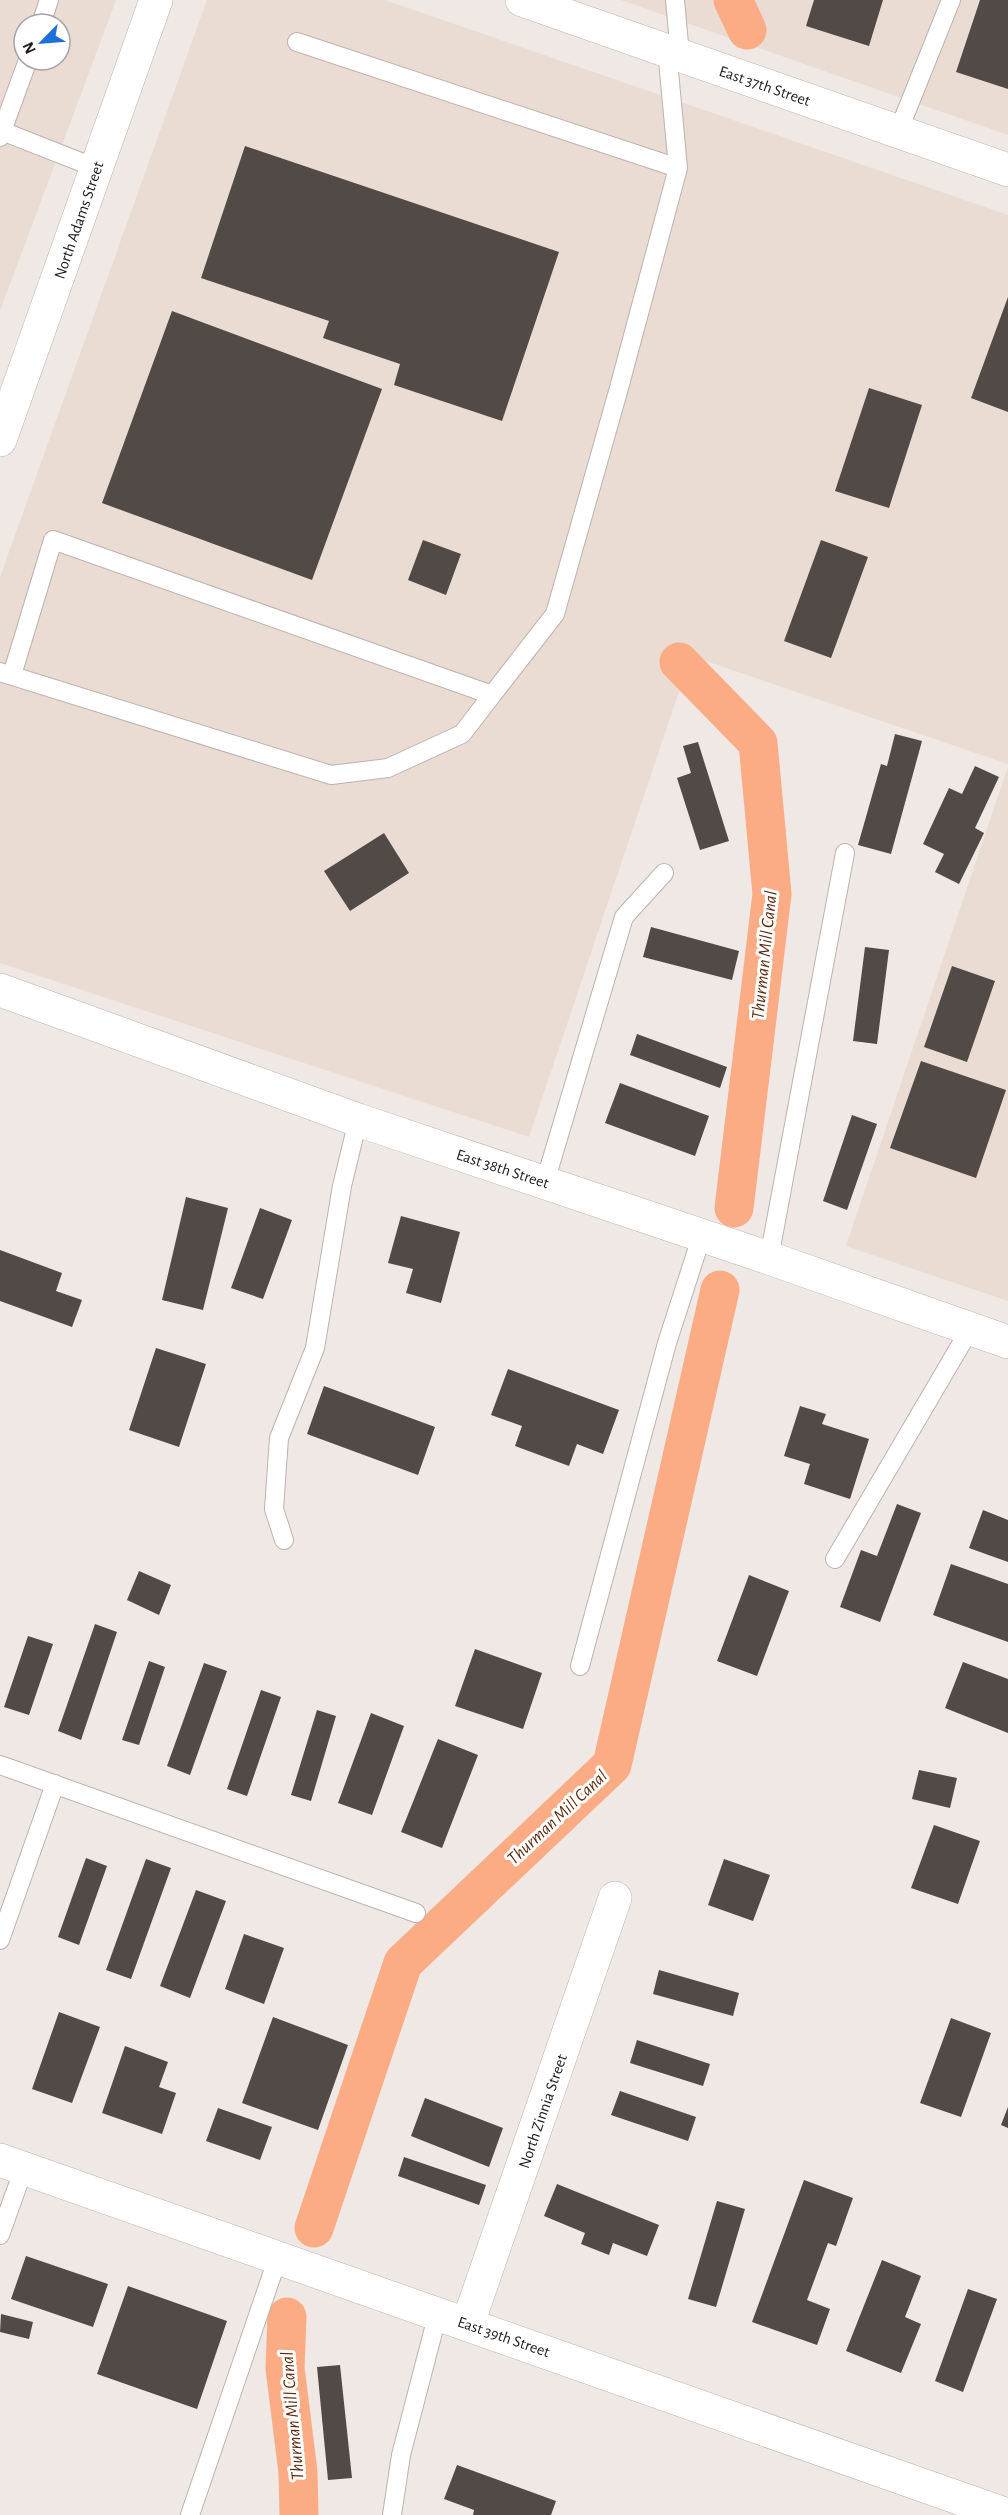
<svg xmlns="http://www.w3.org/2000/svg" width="1008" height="2515" viewBox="0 0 1008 2515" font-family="'Alegreya Sans',sans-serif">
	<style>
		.built { fill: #eadbd3; fill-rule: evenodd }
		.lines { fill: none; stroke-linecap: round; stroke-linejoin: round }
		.canal { stroke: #fcac84; stroke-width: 39 }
		.building { fill: #514a47 }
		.service-casing { stroke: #bbb3b0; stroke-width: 20 }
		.minor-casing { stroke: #bbb3b0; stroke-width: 34 }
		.tertiary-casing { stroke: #bbb3b0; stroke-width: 34 }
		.service { stroke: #fff; stroke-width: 18 }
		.minor { stroke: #fff; stroke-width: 33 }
		.tertiary { stroke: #fff; stroke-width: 33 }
		.labels { text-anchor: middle; stroke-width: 6; stroke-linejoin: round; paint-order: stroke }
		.street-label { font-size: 16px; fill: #1f1c1b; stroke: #fff }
		.water-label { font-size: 18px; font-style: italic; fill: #59280a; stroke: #fff }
	</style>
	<rect width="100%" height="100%" fill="#f0e8e4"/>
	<path class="built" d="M0,0H116L0,311ZM24,24H60V60H24Z
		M207,0H385L1008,215V764L691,656L529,1137L0,963V577Z
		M621,0H1008V135Z
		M1008,767V1301L846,1246Z"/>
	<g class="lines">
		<path class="canal" d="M733,0L747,30
			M679,662L758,743L772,894L734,1208
			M314,2228L403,1963L612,1765L720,1290
			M287,2317L285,2368L298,2472L299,2515"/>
	</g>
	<path class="building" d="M814,0H883L869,46L806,26Z
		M980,0H1008V89L956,72Z
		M245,146L559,252L502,421L394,385L400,364L323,338L329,321L201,278Z
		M1008,297V412L971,398Z
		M172,311L382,389L312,580L102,503Z
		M869,388L922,405L889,508L835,491Z
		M423,540L461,554L446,595L408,580Z
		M821,540L868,557L831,658L784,641Z
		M895,734L922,741L891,854L858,845L881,764L887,766Z
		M698,742L729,841L700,850L677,778L691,773L683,746Z
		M975,766L999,777L975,828L984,833L959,884L935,872L944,854L923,844L949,788L962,794Z
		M384,833L409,873L350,911L324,871Z
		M651,927L739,951L732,980L643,957Z
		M865,947L889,950L877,1044L853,1041Z
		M952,966L995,981L967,1062L924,1047Z
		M637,1034L727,1067L720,1088L630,1055Z
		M921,1061L1006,1090L976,1178L890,1148Z
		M620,1083L709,1116L695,1156L605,1123Z
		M852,1115L877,1124L847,1210L823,1201Z
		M186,1197L228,1208L203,1310L162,1300Z
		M260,1208L292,1220L263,1299L231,1288Z
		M401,1216L460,1232L441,1303L406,1293L413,1269L388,1263Z
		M0,1250L62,1273L56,1291L82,1300L72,1327L0,1301Z
		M156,1348L206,1364L179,1447L129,1430Z
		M508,1369L619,1410L603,1454L577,1444L569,1466L515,1446L522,1426L491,1415Z
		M324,1386L435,1427L418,1475L307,1434Z
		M800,1406L826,1414L822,1424L869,1439L850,1499L804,1484L810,1464L784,1456Z
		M897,1504L921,1513L880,1622L840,1607L861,1550L877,1556Z
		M983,1510L1008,1520V1562L969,1548Z
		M951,1564L1008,1584V1642L933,1615Z
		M139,1571L171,1585L159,1615L127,1600Z
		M749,1575L789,1591L757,1676L717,1661Z
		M95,1624L117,1632L81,1740L58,1731Z
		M28,1636L53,1644L29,1715L4,1707Z
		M475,1649L542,1673L523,1729L455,1706Z
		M149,1661L165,1667L139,1745L122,1740Z
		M963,1662L1008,1679V1733L945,1708Z
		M204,1663L227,1671L190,1775L167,1766Z
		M261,1690L281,1697L247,1796L227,1789Z
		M317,1710L336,1716L311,1801L291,1795Z
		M371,1713L404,1726L372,1815L338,1803Z
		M438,1739L478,1755L442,1848L401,1832Z
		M919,1770L957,1778L950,1808L912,1799Z
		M934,1825L980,1841L958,1904L911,1888Z
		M86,1858L107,1866L79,1945L58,1937Z
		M146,1859L171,1868L131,1979L106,1970Z
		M724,1859L770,1875L753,1921L708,1905Z
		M196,1890L226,1901L190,1998L160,1986Z
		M244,1934L284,1948L264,2004L225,1989Z
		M659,1970L739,1993L733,2016L653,1994Z
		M59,2012L100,2027L72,2103L32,2089Z
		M273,2017L348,2045L318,2130L242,2103Z
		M951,2018L991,2033L961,2117L920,2103Z
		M637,2040L710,2064L703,2086L630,2063Z
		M125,2046L168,2062L159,2087L176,2093L162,2134L102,2113Z
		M620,2091L696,2117L688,2141L611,2115Z
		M425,2098L503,2128L489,2167L411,2136Z
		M1008,2107V2128L1001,2125Z
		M218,2108L272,2127L260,2160L206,2141Z
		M404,2157L486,2185L479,2205L398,2176Z
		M804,2180L853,2198L836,2246L828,2243L807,2300L830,2309L817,2345L752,2322Z
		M557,2184L659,2225L647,2256L613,2243L609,2255L581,2244L585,2233L544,2216Z
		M717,2201L745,2209L716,2307L688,2299Z
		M26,2256L108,2284L93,2327L11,2299Z
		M882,2260L921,2276L905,2317L921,2324L901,2373L846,2351Z
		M128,2286L227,2321L197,2409L97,2374Z
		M968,2289L997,2299L963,2392L935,2381Z
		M1,2314L33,2322L29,2339L0,2332Z
		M340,2365L352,2478L328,2480L317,2367Z
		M457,2465L556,2501L551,2515H473L474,2510L444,2499Z"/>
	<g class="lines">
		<defs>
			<path id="service" d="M675,0L680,55
				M41,24L49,0
				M297,42L678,168
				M0,130L2,131L28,60
				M898,132L951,0
				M0,137L2,131L96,168
				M0,672L331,775L388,768L462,734L492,695L53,540L12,675
				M492,695L555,614L619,388L678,168L667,50
				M545,1182L624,917L664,873
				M769,1258L845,853
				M284,1540L274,1509L279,1438L315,1348L342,1186L358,1120
				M835,1559L970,1329
				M580,1666L667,1343L702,1235
				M0,1765L416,1913
				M0,1940L55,1784
				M0,2235L24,2168
				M190,2515L278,2257
				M392,2515L401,2455L438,2313"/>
			<path id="minor" d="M0,990L358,1120L769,1258L1008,1342
				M0,2160L1007,2515
				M468,2323L615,1898"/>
			<path id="tertiary" d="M522,0L1008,170
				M0,440L156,0"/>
		</defs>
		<use href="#service" class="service-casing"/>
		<use href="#minor" class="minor-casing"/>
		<use href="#tertiary" class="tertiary-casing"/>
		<use href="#service" class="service"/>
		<use href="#minor" class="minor"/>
		<use href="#tertiary" class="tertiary"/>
	</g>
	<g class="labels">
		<g class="street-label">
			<text transform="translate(765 85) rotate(19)" y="6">East 37th Street</text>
			<text transform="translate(78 220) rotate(-71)" y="6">North Adams Street</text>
			<text transform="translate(503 1168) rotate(18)" y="6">East 38th Street</text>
			<text transform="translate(542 2111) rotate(-71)" y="6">North Zinnia Street</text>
			<text transform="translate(504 2336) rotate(19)" y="6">East 39th Street</text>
		</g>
		<g class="water-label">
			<text transform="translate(764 955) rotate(-84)" y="6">Thurman Mill Canal</text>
			<text transform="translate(557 1817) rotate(-43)" y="6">Thurman Mill Canal</text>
			<text transform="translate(292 2416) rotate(-95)" y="6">Thurman Mill Canal</text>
		</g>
	</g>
	<g transform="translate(42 42) rotate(245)"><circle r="28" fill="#ffffff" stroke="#a5a4a4" stroke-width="1.5"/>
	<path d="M0-4.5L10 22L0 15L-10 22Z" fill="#1c70da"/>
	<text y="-9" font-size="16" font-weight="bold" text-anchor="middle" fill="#1f1c1b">N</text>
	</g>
</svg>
